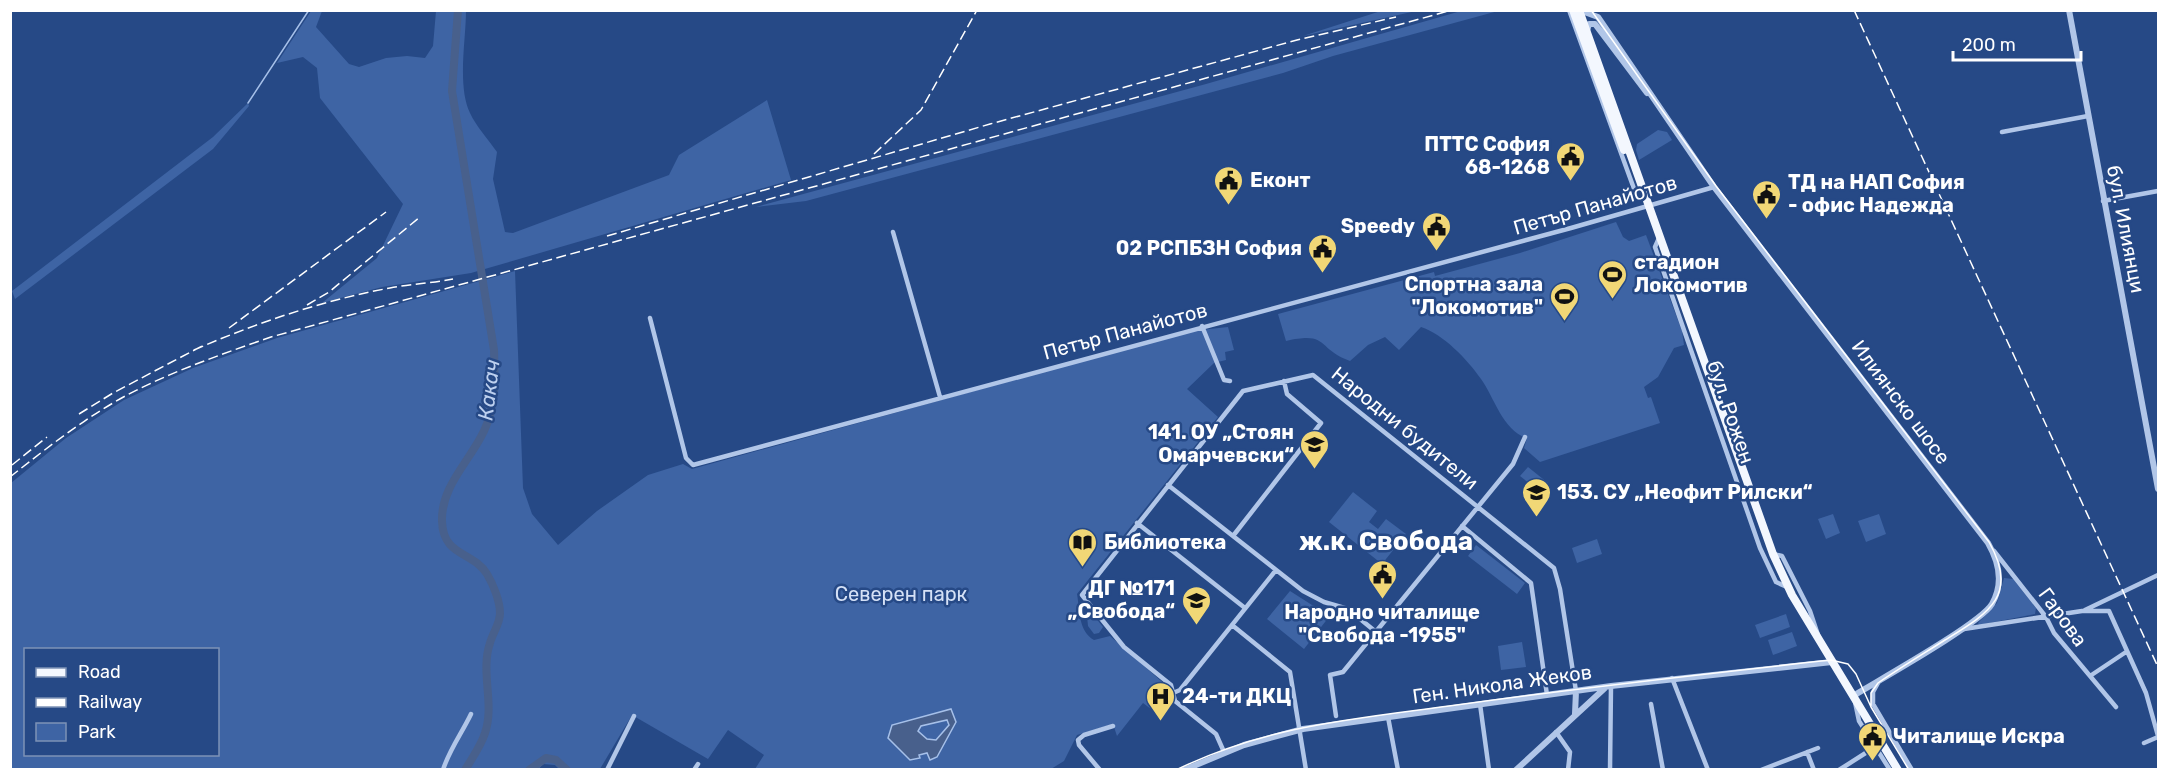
<svg xmlns="http://www.w3.org/2000/svg" width="2169" height="780" viewBox="0 0 2169 780" font-family="Rubik,sans-serif">
	<style>
		.green { fill: #3e64a4; fill-rule: evenodd }
		.water { fill: #48608c; stroke: #a6c0e9; stroke-width: 1.5; fill-rule: evenodd }
		.lines { fill: none; stroke-linecap: round; stroke-linejoin: round }
		.stream { stroke: #a6c0e9; stroke-width: 1.5 }
		.river { stroke: #48608c; stroke-width: 8 }
		.minor { stroke: #b1c6e8; stroke-width: 4.5 }
		.tertiary { stroke: #b1c6e8; stroke-width: 6 }
		.primary { stroke: #f3f7fe; stroke-width: 8 }
		.tram { stroke: #fff; stroke-width: 1.5 }
		.rail { stroke: #fff; stroke-width: 1.5; stroke-dasharray: 10 4.5; stroke-linecap: butt }
		.labels { text-anchor: middle; stroke-width: 5; stroke-linejoin: round; paint-order: stroke }
		.poi-label { font-size: 20px; font-weight: bold; fill: #fff; stroke: #264986; text-anchor: start }
		.street-label { font-size: 20px; fill: #fff; stroke: #264986 }
		.park-label { font-size: 20px; fill: #d5e1f6; stroke: #264986 }
		.water-label { font-size: 21px; font-style: italic; fill: #bdd0ef; stroke: #264986 }
		.district-label { font-size: 26px; font-weight: bold; fill: #fff; stroke: #264986 }
	</style>
	<rect width="100%" height="100%" fill="#264986"/>
	<path class="green" d="M1384,10L1416,11L1303,36Z
		M311,11H322L316,27L349,64L359,67L386,58L407,56L425,58L433,46L436,11H466C466,40 457,86 470,113C476,126 488,139 497,152L493,179L505,232L513,233L669,175L679,155L767,100L791,180L471,273L382,287L322,303L377,258L403,204L320,98L317,68L303,57L277,63Z
		M1461,11H1498L1333,56L1283,73L806,201L756,207L1206,84Z
		M248,103L249,106L213,149L15,299L12,291L213,137Z
		M1658,130L1667,132L1672,140L1639,160L1636,150L1637,144Z
		M1616,222L1623,237L1629,241L1646,235L1682,331L1684,345L1674,348L1658,377L1644,387L1648,398L1651,397L1660,423L1540,462L1524,448L1527,438C1503,431 1494,397 1481,379C1467,359 1443,334 1421,327L1399,350L1385,337L1368,345L1350,361C1316,349 1330,331 1286,341L1278,314L1434,272L1435,276L1520,253Z
		M515,271L523,488L532,514L558,545L597,511L648,475L683,464L692,469L1191,331L1228,327L1234,350L1225,352L1226,360L1214,363L1187,389L1218,417L1077,594C1080,610 1078,631 1094,640L1110,636L1169,688L1151,709L1143,703L1117,736L1113,724L1077,735L1064,761L1051,769H755L764,755L728,730L708,759L632,715L600,769H559L555,765L543,764L538,770H11V483L66,438L124,400L193,368L277,338ZM26,650H218V754H26Z
		M1528,467L1548,483L1540,492L1520,476Z
		M1353,492L1377,511L1369,522L1378,529L1386,519L1406,534L1382,564L1329,522Z
		M1833,514L1840,533L1826,539L1818,519Z
		M1879,514L1886,534L1866,542L1858,521Z
		M1597,539L1602,554L1577,563L1572,548Z
		M1476,545L1525,583L1517,594L1468,556Z
		M2004,578L2013,579L2036,608L2035,614L1979,625L1978,623L1997,603Z
		M1290,591L1312,605L1332,613L1304,649L1267,619Z
		M1086,606L1103,627L1099,633L1094,634L1088,626Z
		M1786,614L1790,627L1760,638L1755,625Z
		M1792,632L1797,646L1773,655L1768,640Z
		M1522,642L1526,667L1501,670L1498,646Z"/>
	<path class="water" d="M951,709L956,722L937,757L930,760L927,753L919,755L920,758L910,760L888,738L892,725ZM947,720L949,725L936,740L927,739L918,731L921,726Z"/>
	<g class="lines">
		<path class="stream" d="M248,103L309,10"/>
		<path class="river" d="M458,10L452,91L494,350C495,377 496,406 484,431C470,461 441,486 442,521C443,557 473,551 487,574C493,584 500,601 500,613C500,624 493,632 490,643C480,672 495,704 485,733C481,746 472,758 465,770
			M529,770L546,758L556,760L567,770"/>
		<path class="minor" d="M1569,10L1637,197
			M2002,132L2088,116
			M2103,201L2158,191
			M893,232L940,397
			M1659,238L1655,247L1760,548L1776,582L1787,587
			M650,318L686,458L693,465L1571,228L1714,187
			M1202,326L1224,380L1230,381
			M1168,485L1303,591L1324,602L1348,609L1376,632
			M1137,523L1245,608
			M1462,526L1531,583L1547,695
			M1233,536L1321,423L1287,394L1284,381
			M1994,551L2046,617L2054,633L2116,707
			M1773,554L1782,556L1810,611L1818,635
			M2085,610L2158,575
			M1232,625L1290,672L1306,770
			M1964,629L2082,611H2109L2146,693L2158,736
			M2090,676L2126,652
			M1672,678L1708,770
			M1878,683L1873,692V704L1912,770
			M1173,693L1180,690L1276,570
			M1855,702L1859,721L1890,770
			M1480,704L1489,770
			M1651,704L1663,770
			M1336,716L1330,675L1343,672L1513,464L1525,437
			M1388,717L1398,770
			M1556,732L1570,752L1568,770
			M2144,743L2158,737
			M1224,752L1216,734L1175,701L1171,685L1124,647L1082,595L1243,391L1313,375L1554,568L1560,589L1576,691
			M1807,752L1814,770
			M443,770C449,750 462,733 471,714
			M607,770L634,716
			M694,770L698,764
			M1100,770L1079,745L1078,740L1084,735L1113,726
			M1610,770L1611,686
			M1761,770L1818,748
			M1839,770L1875,747"/>
		<path class="tertiary" d="M1579,10L1598,17L1714,187L1988,543C1999,562 2004,583 1992,604C1980,624 1879,680 1853,696
			M2069,10L2158,489
			M1587,31L1589,24H1595L1647,93
			M1575,714L1576,691
			M1184,770L1244,745L1303,729L1611,686L1832,662
			M1516,770L1605,688"/>
		<path class="primary" d="M1573,10L1624,150
			M1579,10L1773,554L1792,595L1898,770"/>
		<path class="tram" d="M1591,10L1716,186L1989,542C2020,596 1987,614 1945,640C1923,654 1900,668 1878,683L1871,693V707
			M1176,770C1266,726 1352,719 1449,706C1576,688 1704,674 1831,660L1848,664L1856,674L1871,707L1909,770"/>
		<path class="rail" d="M1854,10L2158,667
			M874,154L921,110L977,10
			M607,236L990,124L1297,40L1396,17
			M307,305L329,292L420,217
			M229,328L386,212
			M194,350C256,323 324,300 390,288C411,284 432,283 453,279
			M79,414L113,393L202,346
			M12,465L47,437
			M10,477C48,447 85,418 127,395C173,371 222,354 271,337L1452,10"/>
	</g>
	<defs>
		<symbol id="civic-pin" viewBox="-11 -11 22 30"><path d="M0 17L-7.5 6A9.5 9.5 0 1 1 7.5 6Z" fill="#f1d776" stroke="#264986"/><path d="M-.6-6.5H3V-4.5H.6V-3L4-1V1h2V6H-6V1h2V-1L-.6-3ZM-1.2 2.5V6h2.4V2.5Z" fill="#111"/></symbol>
		<symbol id="stadium-pin" viewBox="-11 -11 22 30"><path d="M0 17L-7.5 6A9.5 9.5 0 1 1 7.5 6Z" fill="#f1d776" stroke="#264986"/><path d="M0-5a6.5 5 0 1 0 0 10a6.5 5 0 1 0 0-10ZM-3.5-1.8h7v3.6h-7Z" fill="#111"/></symbol>
		<symbol id="school-pin" viewBox="-11 -11 22 30"><path d="M0 17L-7.5 6A9.5 9.5 0 1 1 7.5 6Z" fill="#f1d776" stroke="#264986"/><path d="M0-5L7-2L0 1L-7-2ZM-4 1L0 2.5L4 1V4Q0 6-4 4Z" fill="#111"/></symbol>
		<symbol id="library-pin" viewBox="-11 -11 22 30"><path d="M0 17L-7.5 6A9.5 9.5 0 1 1 7.5 6Z" fill="#f1d776" stroke="#264986"/><path d="M-6-4Q-3-5.5-.7-3.5V5Q-3 3-6 4ZM6-4Q3-5.5 .7-3.5V5Q3 3 6 4Z" fill="#111"/></symbol>
		<symbol id="hospital-pin" viewBox="-11 -11 22 30"><path d="M0 17L-7.5 6A9.5 9.5 0 1 1 7.5 6Z" fill="#f1d776" stroke="#264986"/><path d="M-5-5h3v3.5h4V-5h3V5h-3V1.5h-4V5h-3Z" fill="#111"/></symbol>
	</defs>
	<g fill-rule="evenodd">
		<use href="#civic-pin" x="1554" y="140" width="33" height="45"/>
		<use href="#civic-pin" x="1212" y="164" width="33" height="45"/>
		<use href="#civic-pin" x="1750" y="178" width="33" height="45"/>
		<use href="#civic-pin" x="1420" y="210" width="33" height="45"/>
		<use href="#civic-pin" x="1306" y="232" width="33" height="45"/>
		<use href="#stadium-pin" x="1596" y="258" width="33" height="45"/>
		<use href="#stadium-pin" x="1548" y="280" width="33" height="45"/>
		<use href="#school-pin" x="1298" y="428" width="33" height="45"/>
		<use href="#school-pin" x="1520" y="476" width="33" height="45"/>
		<use href="#library-pin" x="1066" y="526" width="33" height="45"/>
		<use href="#civic-pin" x="1366" y="558" width="33" height="45"/>
		<use href="#school-pin" x="1180" y="584" width="33" height="45"/>
		<use href="#hospital-pin" x="1144" y="680" width="33" height="45"/>
		<use href="#civic-pin" x="1856" y="720" width="33" height="45"/>
	</g>
	<g class="labels">
		<g class="poi-label">
			<text x="1550" y="151" text-anchor="end">ПТТС София<tspan x="1550" dy="23">68-1268</tspan></text>
			<text x="1250" y="187">Еконт</text>
			<text x="1788" y="189">ТД на НАП София<tspan x="1788" dy="23">- офис Надежда</tspan></text>
			<text x="1415" y="233" text-anchor="end">Speedy</text>
			<text x="1302" y="255" text-anchor="end">02 РСПБЗН София</text>
			<text x="1634" y="269">стадион<tspan x="1634" dy="23">Локомотив</tspan></text>
			<text x="1543" y="291" text-anchor="end">Спортна зала<tspan x="1543" dy="23">"Локомотив"</tspan></text>
			<text x="1294" y="439" text-anchor="end">141. ОУ „Стоян<tspan x="1294" dy="23">Омарчевски“</tspan></text>
			<text x="1557" y="499">153. СУ „Неофит Рилски“</text>
			<text x="1104" y="549">Библиотека</text>
			<text x="1175" y="595" text-anchor="end">ДГ №171<tspan x="1175" dy="23">„Свобода“</tspan></text>
			<text x="1382" y="619" text-anchor="middle">Народно читалище<tspan x="1382" dy="23">"Свобода -1955"</tspan></text>
			<text x="1182" y="703">24-ти ДКЦ</text>
			<text x="1893" y="743">Читалище Искра</text>
		</g>
		<g class="street-label">
			<text transform="translate(1595 205) rotate(-16)" y="7">Петър Панайотов</text>
			<text transform="translate(2126 229) rotate(79)" y="7">бул. Илиянци</text>
			<text transform="translate(1125 331) rotate(-15)" y="7">Петър Панайотов</text>
			<text transform="translate(1901 402) rotate(53)" y="7">Илиянско шосе</text>
			<text transform="translate(1731 412) rotate(71)" y="7">бул. Рожен</text>
			<text transform="translate(1405 428) rotate(39)" y="7">Народни будители</text>
			<text transform="translate(2063 617) rotate(54)" y="7">Гарова</text>
			<text transform="translate(1502 684) rotate(-8)" y="7">Ген. Никола Жеков</text>
		</g>
		<g class="park-label">
			<text x="901" y="601">Северен парк</text>
		</g>
		<g class="water-label">
			<text transform="translate(489 390) rotate(-83)" y="7">Какач</text>
		</g>
		<g class="district-label">
			<text x="1386" y="550">ж.к. Свобода</text>
		</g>
	</g>
	<rect width="2169" height="780" fill="none" stroke="#ffffff" stroke-width="24"/>
	<rect x="24" y="648" width="195" height="108" fill="#264986" stroke="#7d92b6" stroke-width="1.5"/>
	<rect x="36" y="668" width="30" height="9" fill="#f3f7fe" stroke="#7d92b6" stroke-width="1.5"/>
	<text x="78" y="678" font-size="18" fill="#ffffff">Road</text>
	<rect x="36" y="698" width="30" height="9" fill="#ffffff" stroke="#7d92b6" stroke-width="1.5"/>
	<text x="78" y="708" font-size="18" fill="#ffffff">Railway</text>
	<rect x="36" y="723" width="30" height="18" fill="#3e64a4" stroke="#7d92b6" stroke-width="1.5"/>
	<text x="78" y="738" font-size="18" fill="#ffffff">Park</text>
	<path d="M1953 51v9h128v-9" fill="none" stroke="#ffffff" stroke-width="3"/>
	<text x="1962" y="51" font-size="18" fill="#ffffff" stroke="#264986" stroke-width="4.5" paint-order="stroke">200 m</text>
</svg>
